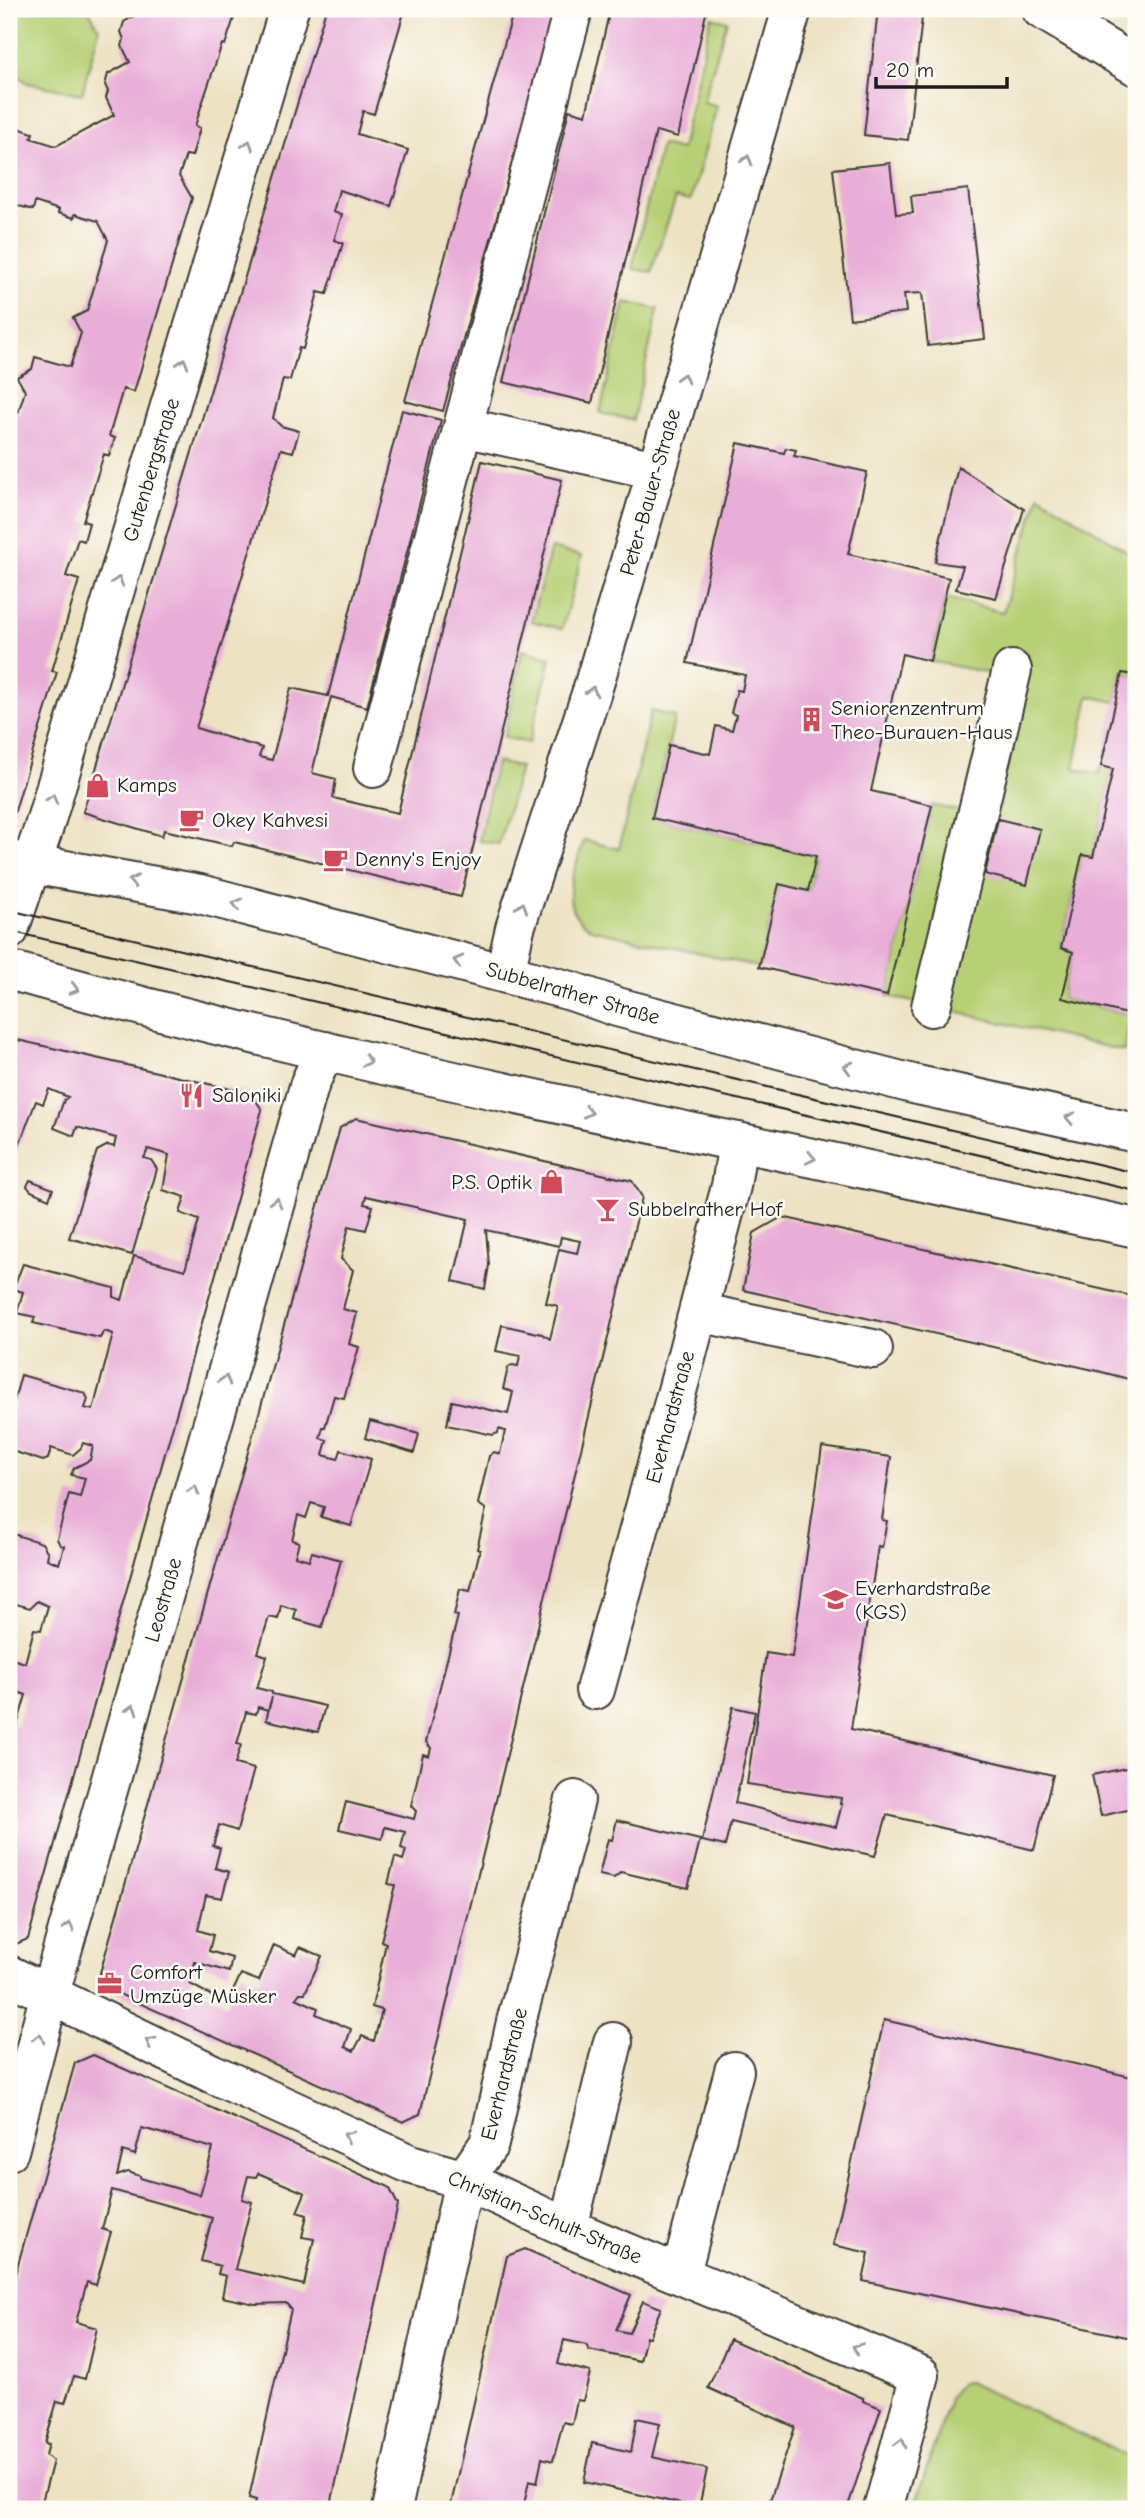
<svg xmlns="http://www.w3.org/2000/svg" width="1145" height="2518" viewBox="0 0 1145 2518" font-family="'Comic Neue',sans-serif">
	<style>
		.green { fill: #b7d075; stroke: #6a7648; stroke-width: 2 }
		.building { fill: #e9aed8; fill-rule: evenodd }
		.lines { fill: none; stroke-linecap: round; stroke-linejoin: round }
		.minor-casing { stroke: #3b3a35; stroke-width: 42 }
		.major-casing { stroke: #3b3a35; stroke-width: 42 }
		.minor { stroke: #fff; stroke-width: 38 }
		.major { stroke: #fff; stroke-width: 38 }
		.tram { stroke: #1c1c1c; stroke-width: 2 }
		.oneway { stroke: #999 }
		.labels { text-anchor: middle; stroke-width: 5; stroke-linejoin: round; paint-order: stroke }
		.street-label { font-size: 21px; fill: #1c1c1c; stroke: #fdfcf7 }
		.poi-label { font-size: 21px; fill: #1c1c1c; stroke: #fdfcf7; text-anchor: start }
	</style>
	<rect width="100%" height="100%" fill="#fdfcf7"/>
	<filter id="ink" filterUnits="userSpaceOnUse"><feTurbulence type="fractalNoise" baseFrequency=".0143" numOctaves="2"/><feDisplacementMap in="SourceGraphic" scale="14" xChannelSelector="R" yChannelSelector="G"/><feConvolveMatrix kernelMatrix="1 2 1 2 8 2 1 2 1" color-interpolation-filters="sRGB"/></filter>
	<filter id="wash" filterUnits="userSpaceOnUse"><feTurbulence type="fractalNoise" baseFrequency=".00686" numOctaves="4" result="noise"/><feDisplacementMap in="SourceGraphic" scale="28" xChannelSelector="R" yChannelSelector="G"/><feGaussianBlur stdDeviation="1.57" result="paint"/><feColorMatrix in="noise" values="0 0 0 0 0 0 0 0 0 0 0 0 0 0 0 0 0 1.4 0 .05"/><feComposite in="paint" operator="in"/></filter>
	<g filter="url(#wash)">
		<rect width="100%" height="100%" fill="#ede2c2"/>
		<path class="green" d="M9,9H88L99,29L82,94L28,83L9,70Z
			M711,17L727,21L703,102L717,106L691,200L676,197L651,272L632,269L661,145L681,150Z
			M625,302L658,309L633,420L600,413Z
			M1039,495L1136,557V664L1134,675L1122,673L1116,702L1089,696L1074,768L1099,774L1101,766L1113,769L1093,857L1082,855L1061,948L1073,952L1062,998L1131,1015L1124,1051L887,996L932,805L963,812L994,674L930,661L945,598L1003,612Z
			M551,548L582,556L562,629L531,621Z
			M522,650L551,658L529,743L504,737Z
			M651,711L675,717L652,818L816,856L808,891L779,885L759,967L592,929C554,910 575,871 584,840L619,849Z
			M496,762L520,767L499,844L479,841Z
			M968,2382L1136,2460V2509H914L950,2396L961,2383Z"/>
		<g id="blocks">
			<path class="building" d="M146,9H237L225,45L222,44L201,107L195,126L200,128L192,156L186,155L179,176L192,198L166,285L134,392L123,389L109,436L115,438L109,456L104,454L83,521L89,523L84,541L78,539L66,576L79,580L52,671L57,672L13,817L9,816V445L12,435L9,430V418L18,413L25,391L17,377L32,369L35,357L70,367L81,333L73,318L87,311L108,240L98,221L75,214L74,218L58,213L59,210L35,202L33,210L9,203V125L33,133L31,138L56,146L114,115L106,98L108,91L105,85L108,74L130,62L122,46L124,39L121,32L124,22Z
				M326,9H405L374,114L363,111L357,134L408,150L391,206L339,190L333,212L342,215L334,240L343,243L327,294L318,292L303,349L299,348L290,380L283,379L273,418L281,426L299,431L293,452L281,449L196,728L262,748L259,757L272,760L291,688L328,696L402,410L441,420L367,707L331,697L312,773L336,779L333,798L398,813L482,461L562,480L461,897L234,842L232,846L164,830L162,836L83,812Z
				M514,9H555L443,411L405,401Z
				M610,9H707L678,137L656,131L592,403L503,382L569,110L586,115Z
				M878,9H923L908,140L864,135Z
				M890,163L896,214L913,213L911,196L968,189L985,339L928,346L922,293L904,294L906,312L850,319L833,169Z
				M738,443L784,453L786,448L796,450L794,456L867,472L848,554L949,578L930,661L902,654L871,791L932,805L887,996L759,967L779,884L808,891L816,856L652,818L669,745L710,754L716,726L732,730L736,715L731,713L737,690L742,691L745,675L687,663Z
				M958,467L1024,509L996,598L956,589L963,566L935,562Z
				M1135,669L1136,999L1131,1015L1062,998L1073,952L1061,948L1082,855L1093,857L1113,769L1101,766L1122,673L1134,675Z
				M998,819L1040,829L1027,885L985,874Z
				M9,1038L252,1094L262,1110L28,1939L11,1946H9V1723L17,1726L26,1695L9,1689V1658L25,1663L34,1629L41,1630L48,1606L37,1601L30,1608L9,1602V1523L15,1524L13,1534L42,1543L48,1553L47,1559L59,1564L64,1546L60,1545L57,1539L69,1494L80,1497L85,1478L71,1475L74,1468L90,1460L93,1446L83,1443L81,1448L73,1455L51,1448L48,1459L43,1461L9,1450V1407L12,1408L21,1375L85,1393L88,1399L85,1408L93,1410L113,1334L104,1331L100,1338L33,1323L35,1317L17,1313L23,1292L13,1289L23,1264L114,1288V1297L122,1300L134,1256L185,1270L199,1220L180,1213L185,1197L163,1190L169,1155L148,1149L144,1158L151,1160L157,1169L132,1255L69,1238L97,1151L108,1145L114,1147L116,1138L77,1127L74,1136L54,1128L64,1100L68,1097L49,1089L43,1104L36,1101L9,1171Z
				M356,1118L632,1181L642,1197L420,2114L403,2122L108,1989L100,1973L340,1128ZM366,1196L468,1219L453,1281L485,1289L489,1265L486,1230L559,1246L561,1237L580,1241L577,1253L559,1249L546,1303L558,1306L550,1339L542,1334L502,1325L496,1351L520,1356L518,1366L512,1365L508,1368L503,1389L513,1392L508,1414L452,1401L447,1425L493,1435L498,1433L499,1429L505,1431L500,1454L494,1452L489,1456L478,1504L486,1509L477,1549L480,1550L470,1591L460,1589L454,1615L458,1616L426,1742L431,1748L429,1756L423,1754L411,1806L416,1811L414,1819L346,1802L339,1829L382,1839L385,1827L405,1832L401,1848L406,1850L403,1860L395,1857L388,1884L395,1885L381,1941L386,1943L372,2007L382,2010L374,2041L362,2036L354,2051L345,2047L351,2029L316,2014L318,2008L296,1998L300,1993H305L322,1956L300,1947L296,1955L274,1945L259,1981L241,1974L227,2004L190,1984L195,1962L229,1972L232,1958L209,1951L213,1935L198,1930L206,1895L222,1898L229,1872L215,1868L220,1848L213,1846L219,1825L237,1831L254,1769L235,1764L241,1745L237,1744L246,1712L256,1714L258,1707L268,1710L272,1697L266,1720L318,1732L325,1706L272,1694V1692L257,1688L267,1656L258,1653L269,1617L278,1619L281,1605L296,1610L294,1619L322,1627L341,1560L312,1552L309,1560L295,1556L299,1542L292,1540L298,1515L306,1518L311,1503L324,1507L321,1517L351,1526L371,1459L341,1450L338,1459L323,1455L327,1440L320,1438L323,1427H325L334,1396L344,1398L359,1347L349,1344L357,1313L343,1309L353,1270L341,1259L349,1226L366,1230L373,1206L364,1204Z
				M30,1180L53,1189L49,1199L31,1191L27,1186Z
				M782,1217L1136,1297V1381L1098,1371L743,1290L754,1233Z
				M370,1421L419,1434L414,1453L365,1438Z
				M822,1447L891,1457L882,1520L887,1521L882,1547L878,1546L851,1729L1053,1775L1034,1850L887,1815L875,1856L731,1822L725,1846L702,1841L733,1707L755,1712L735,1803L836,1827L842,1804H840L841,1798L747,1784L766,1653L792,1657Z
				M1136,1766V1808L1101,1816L1092,1775Z
				M617,1820L700,1840L688,1888L621,1872L614,1878L599,1875L608,1839L612,1840Z
				M884,2020L1136,2078V2339L863,2281L869,2253L833,2245Z
				M93,2055L389,2187L398,2205L330,2509H254L256,2500L249,2498L291,2309L286,2303L255,2304L222,2297L226,2276L218,2274L220,2266L201,2261L212,2218L112,2190L102,2229L111,2232L96,2285L87,2282L76,2322L97,2328L85,2379L74,2376L65,2403L57,2401L45,2443L49,2444L46,2455L53,2461L40,2509H9V2296L75,2063ZM142,2128L213,2148L200,2195L140,2178V2176L128,2172L117,2176L123,2151L135,2155ZM258,2173L305,2193L297,2212L307,2215L302,2237L314,2239L304,2285L235,2269L252,2202L242,2199L248,2176L256,2177Z
				M525,2249L631,2295L616,2330L629,2333L643,2301L661,2308L649,2337H646L640,2361L589,2350L586,2345L564,2340L558,2364L590,2372L583,2401L577,2400L572,2424L563,2422L553,2461L542,2458L537,2483L529,2481L523,2509H450L507,2256Z
				M730,2339L863,2398V2401L881,2408L847,2509H767L795,2427L708,2388Z
				M637,2418L660,2423L652,2457L707,2469L699,2508L584,2482L592,2443L631,2452Z"/>
		</g>
	</g>
	<g filter="url(#ink)">
		<use href="#blocks" fill-opacity="0" stroke="#3b3a35" stroke-width="2"/>
		<g class="lines">
			<defs>
				<path id="minor" d="M1041,9L1136,66
					M463,427L656,470
					M373,768L573,9
					M9,930L43,830L289,9
					M505,973L515,928L592,691L792,9
					M931,1007L1012,670
					M698,1312L873,1349
					M595,1690L685,1362L731,1186L738,1142
					M9,1975L211,2073L410,2164L464,2180L568,2228L920,2375L883,2509
					M9,2151L50,1993L310,1083L325,1051
					M568,2228L613,2042
					M681,2273L734,2071
					M392,2509L464,2180L489,2144L516,2022L575,1800"/>
				<path id="major" d="M9,860L200,894L571,991L617,1007L913,1084L1136,1133
					M9,970C249,1038 494,1091 738,1142C871,1170 1004,1200 1136,1228"/>
			</defs>
			<use href="#minor" class="minor-casing"/>
			<use href="#major" class="major-casing"/>
			<use href="#minor" class="minor"/>
			<use href="#major" class="major"/>
			<path class="tram" d="M9,910L1136,1173
				M9,931L1136,1191"/>
		</g>
		<defs><path id="oneway-chevron" d="M-2-3.5L2.5 0L-2 3.5" fill="none" stroke-width="1.6" stroke-linecap="round" stroke-linejoin="round" transform="scale(1.75)"/></defs>
		<g class="oneway">
			<use href="#oneway-chevron" transform="translate(248 145) rotate(-73)"/>
			<use href="#oneway-chevron" transform="translate(747 160) rotate(-74)"/>
			<use href="#oneway-chevron" transform="translate(183 363) rotate(-73)"/>
			<use href="#oneway-chevron" transform="translate(683 378) rotate(-74)"/>
			<use href="#oneway-chevron" transform="translate(118 581) rotate(-73)"/>
			<use href="#oneway-chevron" transform="translate(592 691) rotate(-74)"/>
			<use href="#oneway-chevron" transform="translate(52 799) rotate(-73)"/>
			<use href="#oneway-chevron" transform="translate(133 881) rotate(-169)"/>
			<use href="#oneway-chevron" transform="translate(237 904) rotate(-165)"/>
			<use href="#oneway-chevron" transform="translate(522 907) rotate(-72)"/>
			<use href="#oneway-chevron" transform="translate(458 961) rotate(-165)"/>
			<use href="#oneway-chevron" transform="translate(74 989) rotate(16)"/>
			<use href="#oneway-chevron" transform="translate(367 1061) rotate(13)"/>
			<use href="#oneway-chevron" transform="translate(848 1067) rotate(-165)"/>
			<use href="#oneway-chevron" transform="translate(588 1112) rotate(12)"/>
			<use href="#oneway-chevron" transform="translate(1070 1118) rotate(-168)"/>
			<use href="#oneway-chevron" transform="translate(811 1158) rotate(12)"/>
			<use href="#oneway-chevron" transform="translate(276 1202) rotate(-74)"/>
			<use href="#oneway-chevron" transform="translate(225 1380) rotate(-74)"/>
			<use href="#oneway-chevron" transform="translate(194 1490) rotate(-74)"/>
			<use href="#oneway-chevron" transform="translate(132 1709) rotate(-74)"/>
			<use href="#oneway-chevron" transform="translate(69 1927) rotate(-74)"/>
			<use href="#oneway-chevron" transform="translate(39 2038) rotate(-75)"/>
			<use href="#oneway-chevron" transform="translate(150 2042) rotate(-153)"/>
			<use href="#oneway-chevron" transform="translate(348 2136) rotate(-155)"/>
			<use href="#oneway-chevron" transform="translate(857 2348) rotate(-157)"/>
			<use href="#oneway-chevron" transform="translate(901 2443) rotate(-75)"/>
		</g>
	</g>
	<defs>
		<symbol id="building-bare" viewBox="-9 -9 18 18"><path d="M-4-6H4V6H1V3H-1V6H-4ZM-2.5-4.3h1.7v1.8h-1.7ZM.8-4.3h1.7v1.8H.8ZM-2.5-1h1.7V.8h-1.7ZM.8-1h1.7V.8H.8Z" fill="#d1495b" stroke="#fdfcf7" stroke-width="2.5" paint-order="stroke"/></symbol>
		<symbol id="shop-bare" viewBox="-9 -9 18 18"><path d="M-5-2.5h2.3a2.7 3.5 0 0 1 5.4 0H5L5.5 6h-11ZM-1.5-2.5h3a1.5 2.3 0 0 0-3 0Z" fill="#d1495b" stroke="#fdfcf7" stroke-width="2.5" paint-order="stroke"/></symbol>
		<symbol id="cafe-bare" viewBox="-9 -9 18 18"><path d="M-5.5-4.5H6V0H3Q3 3.5 0 3.5H-2.5Q-5.5 3.5-5.5 0ZM3-3.2v2h1.7v-2ZM-6 4.5H4V6H-6Z" fill="#d1495b" stroke="#fdfcf7" stroke-width="2.5" paint-order="stroke"/></symbol>
		<symbol id="restaurant-bare" viewBox="-9 -9 18 18"><path d="M-5-6h1v4h1v-4h1v4h1v-4h1v5L-1.5 .5V6h-2V.5L-5-1ZM5-6V6H3V1.5H1.5Q1.5-4 5-6Z" fill="#d1495b" stroke="#fdfcf7" stroke-width="2.5" paint-order="stroke"/></symbol>
		<symbol id="bar-bare" viewBox="-9 -9 18 18"><path d="M-6-5H6L.8 .8V4.5H3.5V6h-7V4.5H-.8V.8Z" fill="#d1495b" stroke="#fdfcf7" stroke-width="2.5" paint-order="stroke"/></symbol>
		<symbol id="school-bare" viewBox="-9 -9 18 18"><path d="M0-5L7-2L0 1L-7-2ZM-4 1L0 2.5L4 1V4Q0 6-4 4Z" fill="#d1495b" stroke="#fdfcf7" stroke-width="2.5" paint-order="stroke"/></symbol>
		<symbol id="office-bare" viewBox="-9 -9 18 18"><path d="M-6-3h4V-5.5h4V-3h4V5H-6ZM-1-4.5V-3h2v-1.5ZM-6 0V1H6V0Z" fill="#d1495b" stroke="#fdfcf7" stroke-width="2.5" paint-order="stroke"/></symbol>
	</defs>
	<g fill-rule="evenodd">
		<use href="#building-bare" x="794" y="702" width="35" height="35"/>
		<use href="#shop-bare" x="80" y="768" width="35" height="35"/>
		<use href="#cafe-bare" x="174" y="802" width="35" height="35"/>
		<use href="#cafe-bare" x="318" y="842" width="35" height="35"/>
		<use href="#restaurant-bare" x="174" y="1078" width="35" height="35"/>
		<use href="#shop-bare" x="534" y="1164" width="35" height="35"/>
		<use href="#bar-bare" x="590" y="1192" width="35" height="35"/>
		<use href="#school-bare" x="818" y="1582" width="35" height="35"/>
		<use href="#office-bare" x="92" y="1966" width="35" height="35"/>
	</g>
	<g class="labels">
		<g class="street-label">
			<text transform="translate(151 470) rotate(-73)" y="7">Gutenbergstraße</text>
			<text transform="translate(650 492) rotate(-74)" y="7">Peter-Bauer-Straße</text>
			<text transform="translate(573 993) rotate(16)" y="7">Subbelrather Straße</text>
			<text transform="translate(670 1417) rotate(-75)" y="7">Everhardstraße</text>
			<text transform="translate(163 1600) rotate(-74)" y="7">Leostraße</text>
			<text transform="translate(504 2074) rotate(-76)" y="7">Everhardstraße</text>
			<text transform="translate(545 2217) rotate(23)" y="7">Christian-Schult-Straße</text>
		</g>
		<g class="poi-label">
			<text x="831" y="715">Seniorenzentrum<tspan x="831" dy="24">Theo-Burauen-Haus</tspan></text>
			<text x="117" y="792">Kamps</text>
			<text x="212" y="827">Okey Kahvesi</text>
			<text x="355" y="866">Denny's Enjoy</text>
			<text x="212" y="1102">Saloniki</text>
			<text x="532" y="1189" text-anchor="end">P.S. Optik</text>
			<text x="628" y="1216">Subbelrather Hof</text>
			<text x="855" y="1595">Everhardstraße<tspan x="855" dy="24">(KGS)</tspan></text>
			<text x="130" y="1979">Comfort<tspan x="130" dy="24">Umzüge Müsker</tspan></text>
		</g>
	</g>
	<rect width="1145" height="2518" fill="none" stroke="#fdfcf7" stroke-width="35"/>
	<path d="M876 77v10h131v-10" fill="none" stroke="#1c1c1c" stroke-width="3.5"/>
	<text x="886" y="77" font-size="21" fill="#1c1c1c" stroke="#fdfcf7" stroke-width="5" paint-order="stroke">20 m</text>
</svg>
